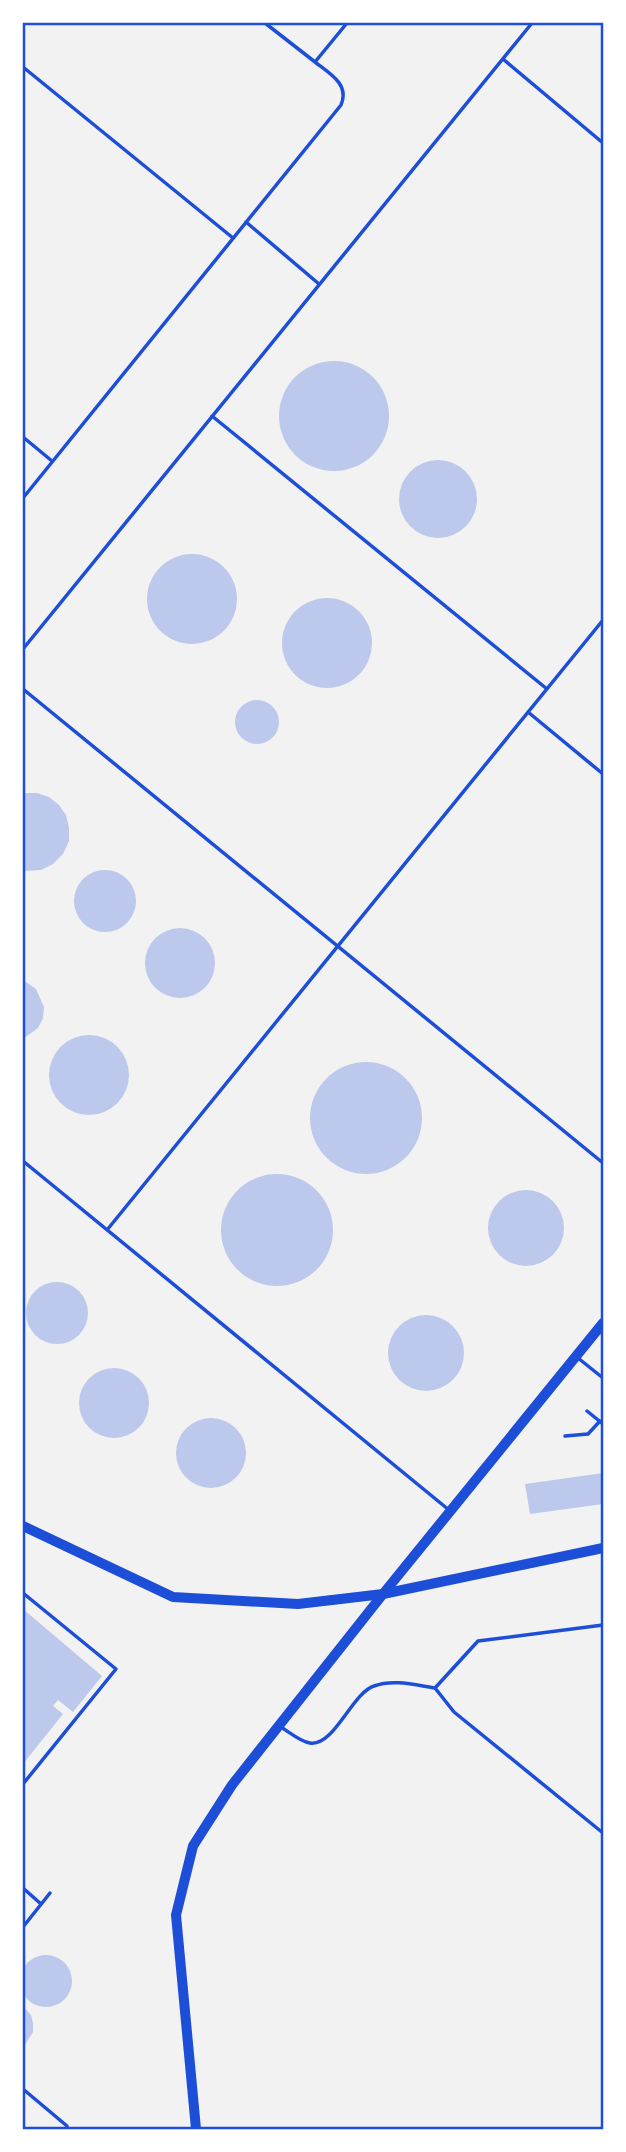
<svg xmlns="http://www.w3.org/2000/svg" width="626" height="2152" viewBox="0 0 626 2152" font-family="Poppins,sans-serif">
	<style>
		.building { fill: #bdc9ec }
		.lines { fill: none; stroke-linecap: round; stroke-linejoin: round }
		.service { stroke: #1d4ed8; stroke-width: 3.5 }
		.secondary { stroke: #1d4ed8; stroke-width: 10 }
		.primary { stroke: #1d4ed8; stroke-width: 10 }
		.neatline { fill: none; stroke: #1d4ed8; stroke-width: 2.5 }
	</style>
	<rect width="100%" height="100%" fill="#f2f2f2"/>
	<path class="building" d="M279 416a55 55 0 1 1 110 0a55 55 0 1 1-110 0Z
		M399 499a39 39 0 1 1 78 0a39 39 0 1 1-78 0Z
		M147 599a45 45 0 1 1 90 0a45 45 0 1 1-90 0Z
		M282 643a45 45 0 1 1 90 0a45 45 0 1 1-90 0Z
		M235 722a22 22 0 1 1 44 0a22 22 0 1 1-44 0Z
		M23,793H37L49,797L59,805L66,815L69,828V841L63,854L53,864L41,870L23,871Z
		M74 901a31 31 0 1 1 62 0a31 31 0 1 1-62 0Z
		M145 963a35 35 0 1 1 70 0a35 35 0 1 1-70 0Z
		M23,980L36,989L44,1007L43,1018L38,1028L23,1039Z
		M49 1075a40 40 0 1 1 80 0a40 40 0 1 1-80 0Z
		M310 1118a56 56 0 1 1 112 0a56 56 0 1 1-112 0Z
		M221 1230a56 56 0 1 1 112 0a56 56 0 1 1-112 0Z
		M488 1228a38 38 0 1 1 76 0a38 38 0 1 1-76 0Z
		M26 1313a31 31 0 1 1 62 0a31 31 0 1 1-62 0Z
		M388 1353a38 38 0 1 1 76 0a38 38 0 1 1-76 0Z
		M79 1403a35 35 0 1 1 70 0a35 35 0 1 1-70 0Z
		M176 1453a35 35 0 1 1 70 0a35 35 0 1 1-70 0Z
		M603,1473V1504L530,1514L525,1484Z
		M23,1609L102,1676L73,1712L58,1700L53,1706L63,1714L23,1764Z
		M20 1981a26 26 0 1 1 52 0a26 26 0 1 1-52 0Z
		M23,2006L31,2015L33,2023V2032L23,2048Z"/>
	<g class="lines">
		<path class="service" d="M265,23L315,62
			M503,59L603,143
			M23,67L233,238
			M246,222L319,284
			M212,416L547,689
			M23,437L52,461
			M23,498L341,105C350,84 329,73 315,62L347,23
			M23,649L532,23
			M23,689L603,1163
			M528,712L603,774
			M23,1161L449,1510
			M107,1230L603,620
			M578,1358L603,1378
			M587,1411L603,1424
			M565,1436L588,1434L600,1421
			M23,1593L116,1669L23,1784
			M435,1688L454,1712L603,1833
			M281,1727C289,1732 301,1742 310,1743C334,1747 352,1693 374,1686C393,1679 415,1685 435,1688L478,1641L603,1625
			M23,1888L41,1904
			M23,1927L50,1893
			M23,2089L67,2126"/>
		<path class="secondary" d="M196,2129L176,1915L193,1846L232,1785L383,1594L603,1323"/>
		<path class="primary" d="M23,1526L173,1597L298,1604L383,1594L603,1548"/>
	</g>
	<rect width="626" height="2152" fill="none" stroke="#ffffff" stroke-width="49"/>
	<rect x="24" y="24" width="578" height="2104" class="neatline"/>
</svg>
